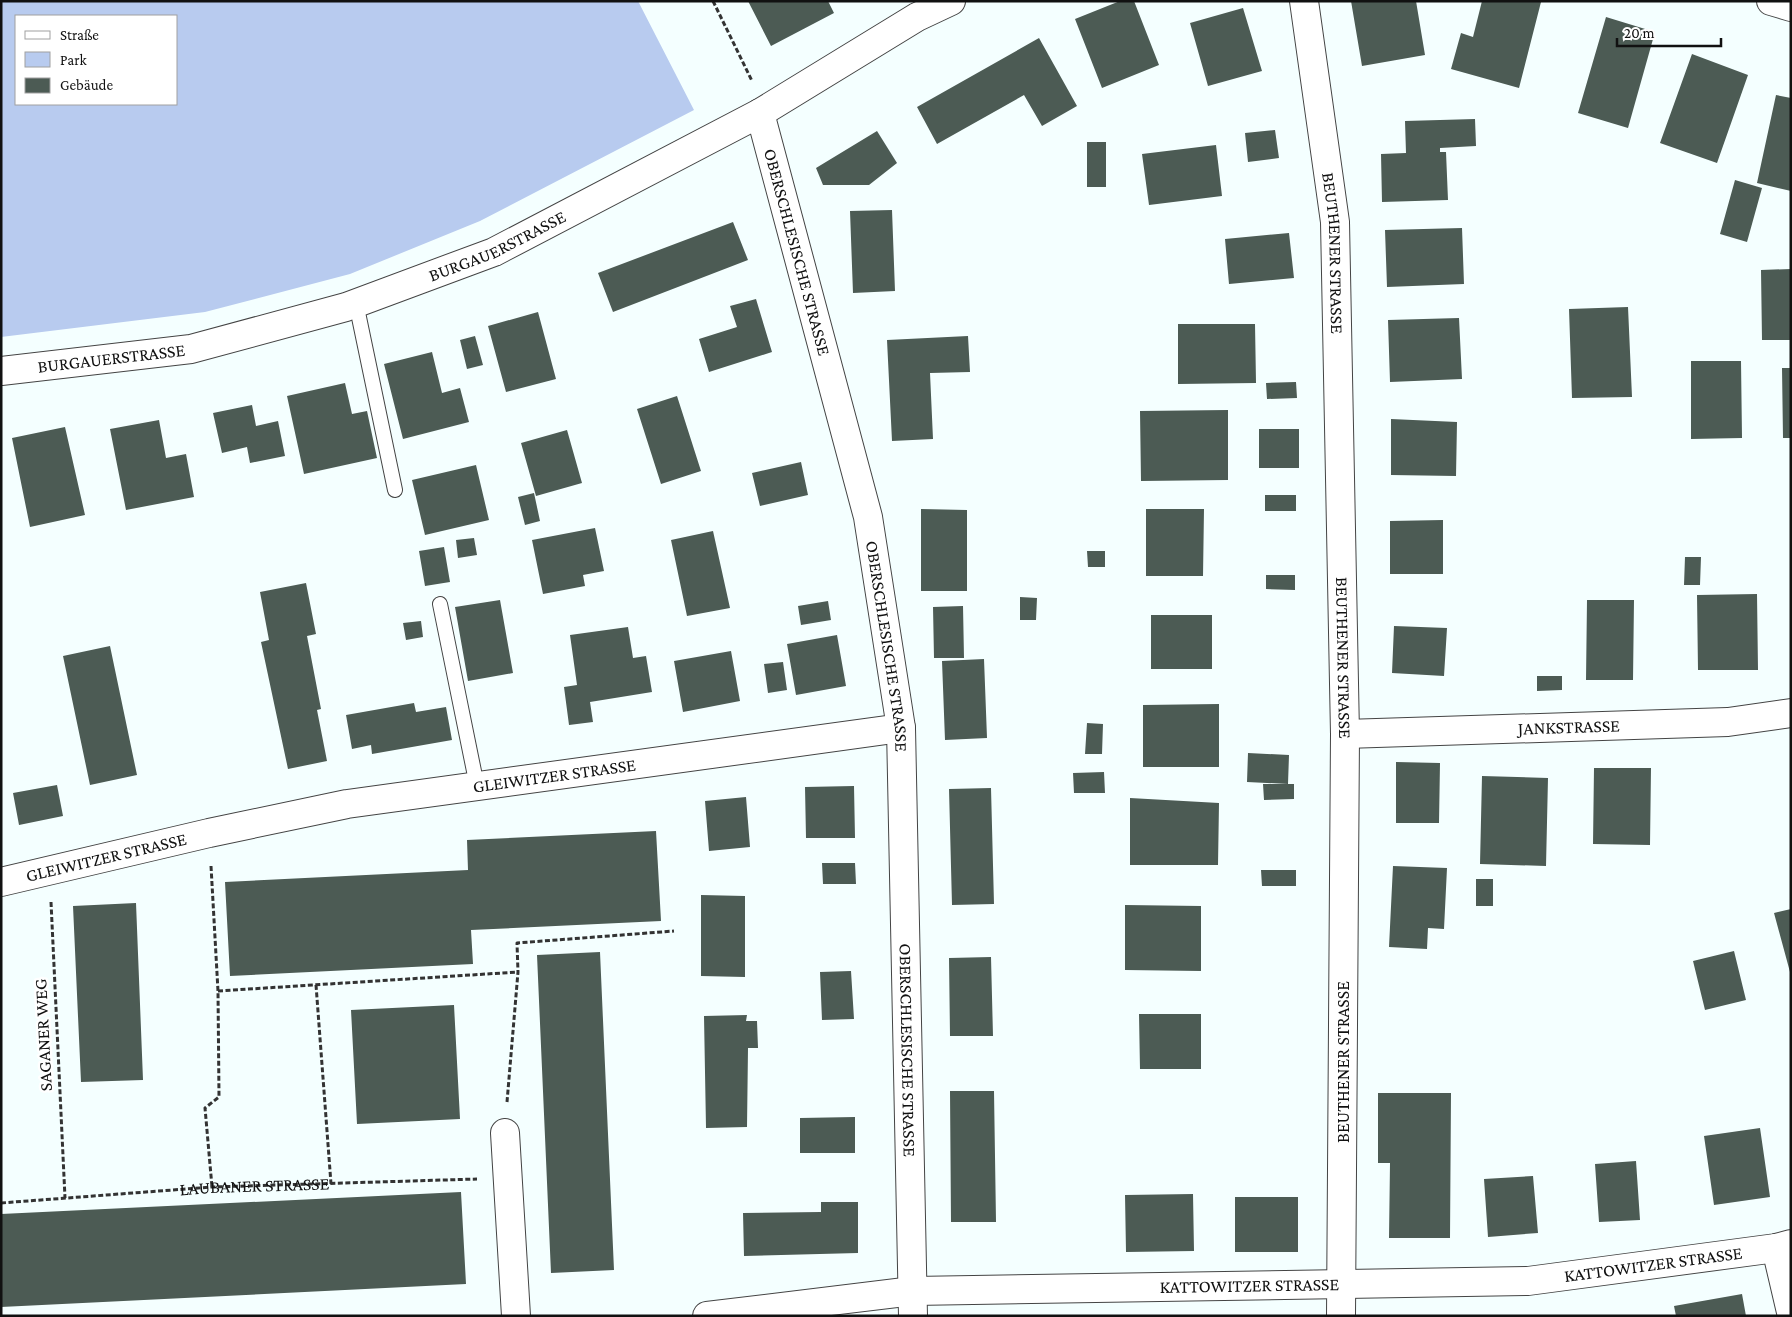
<svg xmlns="http://www.w3.org/2000/svg" width="1792" height="1317" viewBox="0 0 1792 1317" font-family="'Crimson Pro',serif">
	<style>
		.green { fill: #b8cbef; fill-rule: evenodd }
		.building { fill: #4c5b54 }
		.lines { fill: none; stroke-linecap: round; stroke-linejoin: round }
		.lane-casing { stroke: #444; stroke-width: 16 }
		.street-casing { stroke: #444; stroke-width: 30 }
		.path { stroke: #333; stroke-width: 3; stroke-dasharray: 5 2.5; stroke-linecap: butt }
		.lane { stroke: #fff; stroke-width: 14 }
		.street { stroke: #fff; stroke-width: 28 }
		.labels { text-anchor: middle; stroke-width: 5; stroke-linejoin: round; paint-order: stroke }
		.street-label { font-size: 18px; fill: #111; stroke: #fff }
	</style>
	<rect width="100%" height="100%" fill="#f4ffff"/>
	<path class="green" d="M1,1H638L694,110L480,221L350,274L205,312L1,337ZM16,16H176V104H16Z"/>
	<path class="building" d="M748,1H828L834,13L771,46Z
		M1120,1H1134L1159,65L1102,88L1075,19Z
		M1351,1H1416L1425,55L1362,66Z
		M1482,1L1541,2L1519,88L1451,69L1461,33L1473,37Z
		M1243,8L1262,71L1208,86L1190,23Z
		M1606,17L1655,32L1628,128L1578,113Z
		M1039,38L1077,106L1042,126L1024,95L937,144L917,107Z
		M1692,54L1748,75L1717,163L1660,143Z
		M1776,95L1791,98V191L1757,183Z
		M1475,119L1476,146L1440,148V152H1446L1448,200L1382,202L1381,154L1406,153L1405,121Z
		M1275,130L1279,158L1248,162L1245,133Z
		M877,131L897,163L869,185H823L816,168Z
		M1087,142H1106V187H1087Z
		M1216,145L1222,196L1149,205L1142,154Z
		M1735,180L1762,188L1747,242L1720,234Z
		M892,210L895,291L853,293L850,211Z
		M733,222L748,260L613,312L598,273Z
		M1462,228L1464,284L1387,287L1385,230Z
		M1289,233L1294,278L1229,284L1225,239Z
		M1791,269V340H1762L1761,270Z
		M756,299L772,352L709,372L699,339L737,327L730,306Z
		M1628,307L1632,397L1572,398L1569,309Z
		M538,312L556,379L506,392L488,326Z
		M1459,318L1462,379L1390,382L1388,320Z
		M1178,324H1255L1256,383L1178,384Z
		M475,336L483,365L467,369L460,340Z
		M968,336L970,372L930,373L933,439L892,441L887,340Z
		M432,352L442,393L460,388L469,422L403,439L384,364Z
		M1691,361H1741L1742,438L1691,439Z
		M1782,368H1791V438H1783Z
		M1296,382L1297,398L1267,399L1266,383Z
		M345,383L352,414L367,411L377,458L304,474L287,396Z
		M677,396L701,471L661,484L637,409Z
		M252,405L256,426L278,421L285,456L250,463L247,447L222,453L213,413Z
		M1228,410V480L1141,481L1140,411Z
		M1391,419L1457,422L1456,476L1391,475Z
		M159,420L166,458L186,454L194,497L126,510L110,429Z
		M65,427L85,515L30,527L12,438Z
		M1259,429H1299V468H1259Z
		M567,430L582,483L536,496L521,443Z
		M801,462L808,495L760,506L752,473Z
		M476,465L489,520L425,535L412,480Z
		M534,493L540,521L525,525L518,497Z
		M1265,495H1296V511H1265Z
		M921,509L967,510V591H921Z
		M1146,509H1204L1203,576H1146Z
		M1443,520V574H1390V521Z
		M595,528L604,571L583,575L585,586L543,594L532,540Z
		M713,531L730,608L687,616L671,540Z
		M474,538L477,555L458,558L456,540Z
		M444,547L450,582L425,586L419,551Z
		M1087,551H1105V567H1088Z
		M1685,557H1701L1700,585H1684Z
		M1266,575H1295V590L1266,589Z
		M306,583L316,634L307,636L321,709L317,710L327,761L288,769L261,642L269,640L260,592Z
		M1757,594L1758,670H1698L1697,595Z
		M1020,597L1037,598L1036,620H1020Z
		M500,600L513,673L468,681L455,607Z
		M1587,600H1634L1633,680H1586Z
		M828,601L831,620L801,625L798,606Z
		M963,606L964,658H934L933,607Z
		M1151,615H1212V669H1151Z
		M421,621L423,637L406,640L403,623Z
		M1394,626L1447,628L1444,676L1392,673Z
		M628,627L633,658L646,656L652,692L590,702L593,722L569,725L564,687L577,685L570,635Z
		M837,635L846,686L796,695L787,644Z
		M110,646L137,775L90,785L63,656Z
		M731,651L740,701L683,712L674,661Z
		M984,659L987,738L945,740L942,661Z
		M783,662L787,690L768,693L764,664Z
		M1537,676H1562V690L1537,691Z
		M414,703L416,712L446,707L452,740L372,754L371,745L352,749L346,715Z
		M1219,704V767H1143V705Z
		M1087,723L1103,724L1102,754H1085Z
		M1248,753L1289,755L1288,784L1247,782Z
		M1396,762L1440,763L1439,823H1396Z
		M1594,768H1651L1650,845L1593,844Z
		M1104,772L1105,793H1074L1073,773Z
		M1482,776L1548,778L1546,866L1480,864Z
		M1263,784H1294V799L1264,800Z
		M57,785L63,816L19,825L13,793Z
		M854,786L855,838H806L805,787Z
		M991,788L994,904L952,905L949,789Z
		M746,797L750,847L709,851L705,801Z
		M1130,798L1219,803L1218,865H1130Z
		M656,831L661,921L471,930L473,964L230,976L225,882L468,870L467,840Z
		M822,863H855L856,884H823Z
		M1393,866L1447,868L1444,929L1428,928L1427,949L1389,947Z
		M1261,870H1296V886H1262Z
		M1476,879H1493V906H1476Z
		M701,895L745,896V977L701,976Z
		M136,903L143,1080L81,1082L73,906Z
		M1125,905L1201,906V971L1125,970Z
		M1791,909V972H1790L1774,913Z
		M1734,951L1746,1000L1705,1010L1693,961Z
		M600,952L614,1270L551,1273L537,955Z
		M991,957L993,1036H950L949,958Z
		M851,971L854,1019L822,1020L820,972Z
		M454,1005L460,1119L357,1124L351,1010Z
		M1139,1014H1201V1069H1140Z
		M747,1015L746,1021H757L758,1048H748L747,1127L706,1128L704,1016Z
		M950,1091H994L996,1222H951Z
		M1378,1093H1451L1450,1238H1389L1390,1163H1378Z
		M855,1117V1153H800V1118Z
		M1760,1128L1770,1197L1714,1205L1704,1136Z
		M1636,1161L1640,1220L1599,1222L1595,1164Z
		M1533,1176L1538,1233L1488,1237L1484,1179Z
		M461,1192L466,1284L1,1307V1214Z
		M1193,1194L1194,1251L1126,1252L1125,1195Z
		M1235,1197H1298V1252H1235Z
		M821,1202H858V1253L744,1256L743,1213L821,1212Z
		M1742,1294L1746,1316H1676L1674,1306Z"/>
	<g class="lines">
		<defs>
			<path id="lane" d="M356,303L395,490
				M440,604L477,786"/>
			<g id="street">
				<path id="s2" d="M1304,1L1335,222L1345,734L1341,1316"/>
				<path d="M1771,1L1791,7"/>
				<path id="s3" d="M760,113L868,517L901,728L913,1316"/>
				<path id="s4" d="M1,371L191,349L346,307L494,252L760,113L917,17L951,1"/>
				<path id="s5" d="M1345,734L1728,722L1791,713"/>
				<path id="s6" d="M1,882L209,833L347,804L901,728"/>
				<path d="M505,1133L516,1316"/>
				<path d="M1776,1248L1791,1312"/>
				<path id="s7" d="M707,1316L913,1291L1528,1281L1776,1248L1791,1244"/>
			</g>
		</defs>
		<use href="#lane" class="lane-casing"/>
		<use href="#street" class="street-casing"/>
		<g class="path">
			<path d="M713,1L752,81"/>
			<path d="M211,866L218,991L219,1097L205,1108L212,1187"/>
			<path d="M51,902L65,1198"/>
			<path d="M316,985L331,1184"/>
			<path d="M218,991L518,972"/>
			<path d="M507,1102L518,972L517,943L674,931"/>
			<path id="s1" d="M1,1203L212,1187L477,1179"/>
		</g>
		<use href="#lane" class="lane"/>
		<use href="#street" class="street"/>
	</g>
	<g class="labels">
		<g class="street-label">
			<text dy="6" stroke="none"><textPath href="#s4" startOffset="515">BURGAUERSTRASSE</textPath></text>
			<text dy="6" stroke="none"><textPath href="#s3" startOffset="144">OBERSCHLESISCHE STRASSE</textPath></text>
			<text dy="6" stroke="none"><textPath href="#s2" startOffset="254">BEUTHENER STRASSE</textPath></text>
			<text dy="6" stroke="none"><textPath href="#s4" startOffset="111">BURGAUERSTRASSE</textPath></text>
			<text dy="6" stroke="none"><textPath href="#s3" startOffset="549">OBERSCHLESISCHE STRASSE</textPath></text>
			<text dy="6" stroke="none"><textPath href="#s2" startOffset="659">BEUTHENER STRASSE</textPath></text>
			<text dy="6" stroke="none"><textPath href="#s5" startOffset="224">JANKSTRASSE</textPath></text>
			<text dy="6" stroke="none"><textPath href="#s6" startOffset="564">GLEIWITZER STRASSE</textPath></text>
			<text dy="6" stroke="none"><textPath href="#s6" startOffset="108">GLEIWITZER STRASSE</textPath></text>
			<text transform="translate(43 1035) rotate(-93)" y="6">SAGANER WEG</text>
			<text dy="6" stroke="none"><textPath href="#s3" startOffset="954">OBERSCHLESISCHE STRASSE</textPath></text>
			<text transform="translate(1343 1062) rotate(-90)" y="6">BEUTHENER STRASSE</text>
			<text dy="6" stroke="none"><textPath href="#s1" startOffset="254">LAUBANER STRASSE</textPath></text>
			<text dy="6" stroke="none"><textPath href="#s7" startOffset="949">KATTOWITZER STRASSE</textPath></text>
			<text dy="6" stroke="none"><textPath href="#s7" startOffset="544">KATTOWITZER STRASSE</textPath></text>
		</g>
	</g>
	<rect width="1792" height="1317" fill="none" stroke="#111111" stroke-width="5"/>
	<rect x="15" y="15" width="162" height="90" fill="#ffffff" stroke="#a0a0a0"/>
	<rect x="25" y="31" width="25" height="8" fill="#ffffff" stroke="#a0a0a0"/>
	<text x="60" y="40" font-size="15" fill="#111111">Straße</text>
	<rect x="25" y="52" width="25" height="15" fill="#b8cbef" stroke="#a0a0a0"/>
	<text x="60" y="65" font-size="15" fill="#111111">Park</text>
	<rect x="25" y="78" width="25" height="15" fill="#4c5b54" stroke="#a0a0a0"/>
	<text x="60" y="90" font-size="15" fill="#111111">Gebäude</text>
	<path d="M1617 38v8h104v-8" fill="none" stroke="#111111" stroke-width="2.5"/>
	<text x="1624" y="38" font-size="15" fill="#111111" stroke="#ffffff" stroke-width="4" paint-order="stroke">20 m</text>
</svg>
